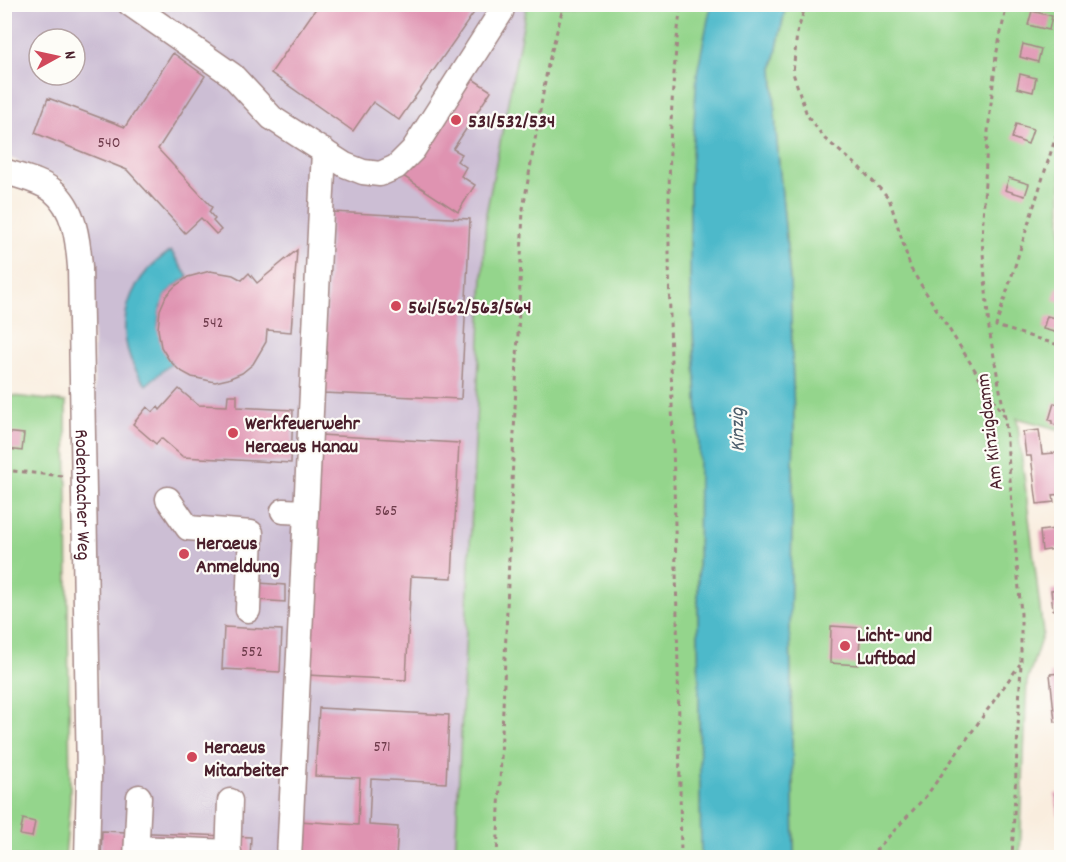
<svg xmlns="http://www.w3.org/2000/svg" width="1066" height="862" viewBox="0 0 1066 862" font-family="Dekko,sans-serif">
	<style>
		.industrial { fill: #ccbed4; fill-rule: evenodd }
		.green { fill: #94d58c; stroke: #6f7a5c; stroke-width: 1.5 }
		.water { fill: #4eb9ca; stroke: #4c6c7a; stroke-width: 1.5 }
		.building { fill: #df93b1 }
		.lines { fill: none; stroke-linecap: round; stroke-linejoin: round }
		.minor-casing { stroke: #a28684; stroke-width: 27 }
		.path { stroke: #a28684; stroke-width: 3; stroke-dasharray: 4.5 4.5; stroke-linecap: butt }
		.minor { stroke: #fff; stroke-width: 24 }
		.poi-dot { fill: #d1495b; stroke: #fdfcf7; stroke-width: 2 }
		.labels { text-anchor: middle; stroke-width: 4.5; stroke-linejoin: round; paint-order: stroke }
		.number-label { font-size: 16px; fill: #6f3c4c }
		.poi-label { font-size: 20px; font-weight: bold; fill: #4a1f2b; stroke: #fdfcf7; text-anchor: start }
		.street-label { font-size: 20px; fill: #4a1f2b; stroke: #fdfcf7 }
		.water-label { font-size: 21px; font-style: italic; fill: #4c5d6b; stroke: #fdfcf7 }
	</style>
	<rect width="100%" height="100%" fill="#fdfcf7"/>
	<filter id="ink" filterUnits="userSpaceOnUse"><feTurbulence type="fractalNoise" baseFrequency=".0167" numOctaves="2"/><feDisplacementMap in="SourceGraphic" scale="12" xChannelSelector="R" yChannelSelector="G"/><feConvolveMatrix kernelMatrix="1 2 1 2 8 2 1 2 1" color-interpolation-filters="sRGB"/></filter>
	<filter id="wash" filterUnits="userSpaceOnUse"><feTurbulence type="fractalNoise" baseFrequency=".008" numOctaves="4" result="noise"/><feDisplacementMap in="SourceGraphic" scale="24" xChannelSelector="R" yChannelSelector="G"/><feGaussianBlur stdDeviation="1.35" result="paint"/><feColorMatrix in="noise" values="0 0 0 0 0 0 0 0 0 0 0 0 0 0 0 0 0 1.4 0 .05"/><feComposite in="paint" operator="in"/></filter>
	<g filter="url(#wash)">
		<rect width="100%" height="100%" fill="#f9edde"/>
		<path class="industrial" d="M4,5H527L486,214L455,857H97V601L92,242L83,208L75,193L61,179L5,156ZM39,39H75V75H39Z"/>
		<path class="green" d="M527,5H711L690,187V281L699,431L698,623L701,857L455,858L486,214Z
			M786,5H1061V430L1017,418L1043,633L1027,682L1020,857H794L790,623L794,423L790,280L776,132L773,67Z
			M5,395L66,402L70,800L65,857L5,858Z"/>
		<path class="water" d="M711,5H786L773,67L776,132L790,280L794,423L790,623L794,857H701L698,623L699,431L690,281V187L697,73Z
			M171,251L188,277C180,282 172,288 166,296C154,317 156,346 172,363L146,385C109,340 122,281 171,251Z"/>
		<g id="blocks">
			<path class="building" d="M319,4H480L399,120L373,102L353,131L271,73Z
				M1032,11L1052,16L1049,30L1028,25Z
				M1023,44L1041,49L1038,62L1020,57Z
				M173,53L205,76L158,149L212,207L209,212L215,219L213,221L221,230L216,234L201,218L185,233L127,170L35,133L48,98L125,127Z
				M1020,74L1036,78L1033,92L1017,88Z
				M468,76L491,91L453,149L462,154L457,161L466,167L461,176L475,185L458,212L403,176Z
				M1016,124L1033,129L1028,144L1012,138Z
				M1009,178L1029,184L1025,196L1005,190Z
				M332,212L470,219L461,399L323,393Z
				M297,250L291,332L267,330L266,342L253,364L242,373L228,379L215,382L192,377L179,370L169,360L161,347L158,329L160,310L166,296L174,287L188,277L210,271L233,275L242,280L249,273L257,283Z
				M1057,287L1062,288V302L1053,300Z
				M1047,316L1062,320L1058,333L1043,329Z
				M179,389L198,405L227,406L228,395H237V407L293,410L291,463L183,457L161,438L156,444L133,424L147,407L153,412L158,407L160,410Z
				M1054,403L1062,405V423L1059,426L1052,424V421L1049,420Z
				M1039,430L1042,454L1055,453L1062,460V494L1053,495L1054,502L1037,504L1031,456H1026L1023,432Z
				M4,432L24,434L22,451L9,449V445L4,444Z
				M320,435L459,443L452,578L411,576L406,680L307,675Z
				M1062,528V548L1042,551L1040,531Z
				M259,583L285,585V602L258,600Z
				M1062,589V609L1053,610L1051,590Z
				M831,626L861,628L858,665L830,663Z
				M224,627L282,630L280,672L222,669Z
				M1062,673V721L1055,722L1050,674Z
				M319,708L449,715L446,783L371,779L369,825L398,827L396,858H297L299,821L358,825L360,778L315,776Z
				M1062,793V830H1060L1055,794Z
				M23,819L35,822L32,837L20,835Z
				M102,831L251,837L250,858H101Z"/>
		</g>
	</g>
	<g filter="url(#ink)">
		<use href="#blocks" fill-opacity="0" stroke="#a28684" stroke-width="1.5"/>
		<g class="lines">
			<defs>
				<g id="minor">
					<path d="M130,4L232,75L272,118L345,165L363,172L380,174L396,167L413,150L501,12L503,4"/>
					<path id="s1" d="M4,171C20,177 39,180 52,190C75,208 78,241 80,267L89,777L87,858"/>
					<path d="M168,499L188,528L251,533L248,610"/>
					<path d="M283,511L306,512L324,151"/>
					<path d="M137,848L229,852"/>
					<path d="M136,858L139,797"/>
					<path d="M228,858L230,801"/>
					<path d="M289,858L306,512"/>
				</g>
			</defs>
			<use href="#minor" class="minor-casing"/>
			<path class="path" d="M806,4L797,33L793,73L807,115L825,139L858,166L889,198L911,269L1004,416
				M1007,4L996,56L987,141L982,240L989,329L1005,418L1021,614V663L1012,858
				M1062,117L996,326L1062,346
				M1053,144L1062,147
				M4,470L62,476
				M497,858L523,209L548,65L564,4
				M681,858C679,706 676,555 672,404C669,271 664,137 681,4
				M869,858L927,795L1020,664"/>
			<use href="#minor" class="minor"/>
		</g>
	</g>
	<g class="poi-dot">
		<circle cx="456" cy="120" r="6"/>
		<circle cx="396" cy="306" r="6"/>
		<circle cx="233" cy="433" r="6"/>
		<circle cx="184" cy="554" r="6"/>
		<circle cx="845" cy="646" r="6"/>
		<circle cx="192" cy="757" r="6"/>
	</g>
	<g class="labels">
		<g class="number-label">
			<text x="109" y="147">540</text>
			<text x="213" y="327">542</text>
			<text x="386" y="515">565</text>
			<text x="252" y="656">552</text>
			<text x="382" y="751">571</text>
		</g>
		<g class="poi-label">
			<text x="468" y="127">531/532/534</text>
			<text x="408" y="313">561/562/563/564</text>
			<text x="245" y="429">Werkfeuerwehr<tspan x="245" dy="23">Heraeus Hanau</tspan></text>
			<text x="196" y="549">Heraeus<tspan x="196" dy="23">Anmeldung</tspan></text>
			<text x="857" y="641">Licht- und<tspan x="857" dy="23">Luftbad</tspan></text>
			<text x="204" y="753">Heraeus<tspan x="204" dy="23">Mitarbeiter</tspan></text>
		</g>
		<g class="street-label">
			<text transform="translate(988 432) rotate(-97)" y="7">Am Kinzigdamm</text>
			<text dy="7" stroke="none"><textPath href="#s1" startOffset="364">Rodenbacher Weg</textPath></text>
		</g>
		<g class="water-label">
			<text transform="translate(736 430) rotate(-91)" y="7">Kinzig</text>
		</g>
	</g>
	<rect width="1066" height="862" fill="none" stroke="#fdfcf7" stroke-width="24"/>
	<g transform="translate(57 57) rotate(82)"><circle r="28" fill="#fdfcf7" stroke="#b5a4a5" stroke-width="1.5"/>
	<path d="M0-4.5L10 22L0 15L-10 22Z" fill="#d1495b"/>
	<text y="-9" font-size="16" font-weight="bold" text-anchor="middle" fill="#4a1f2b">N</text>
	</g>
</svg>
